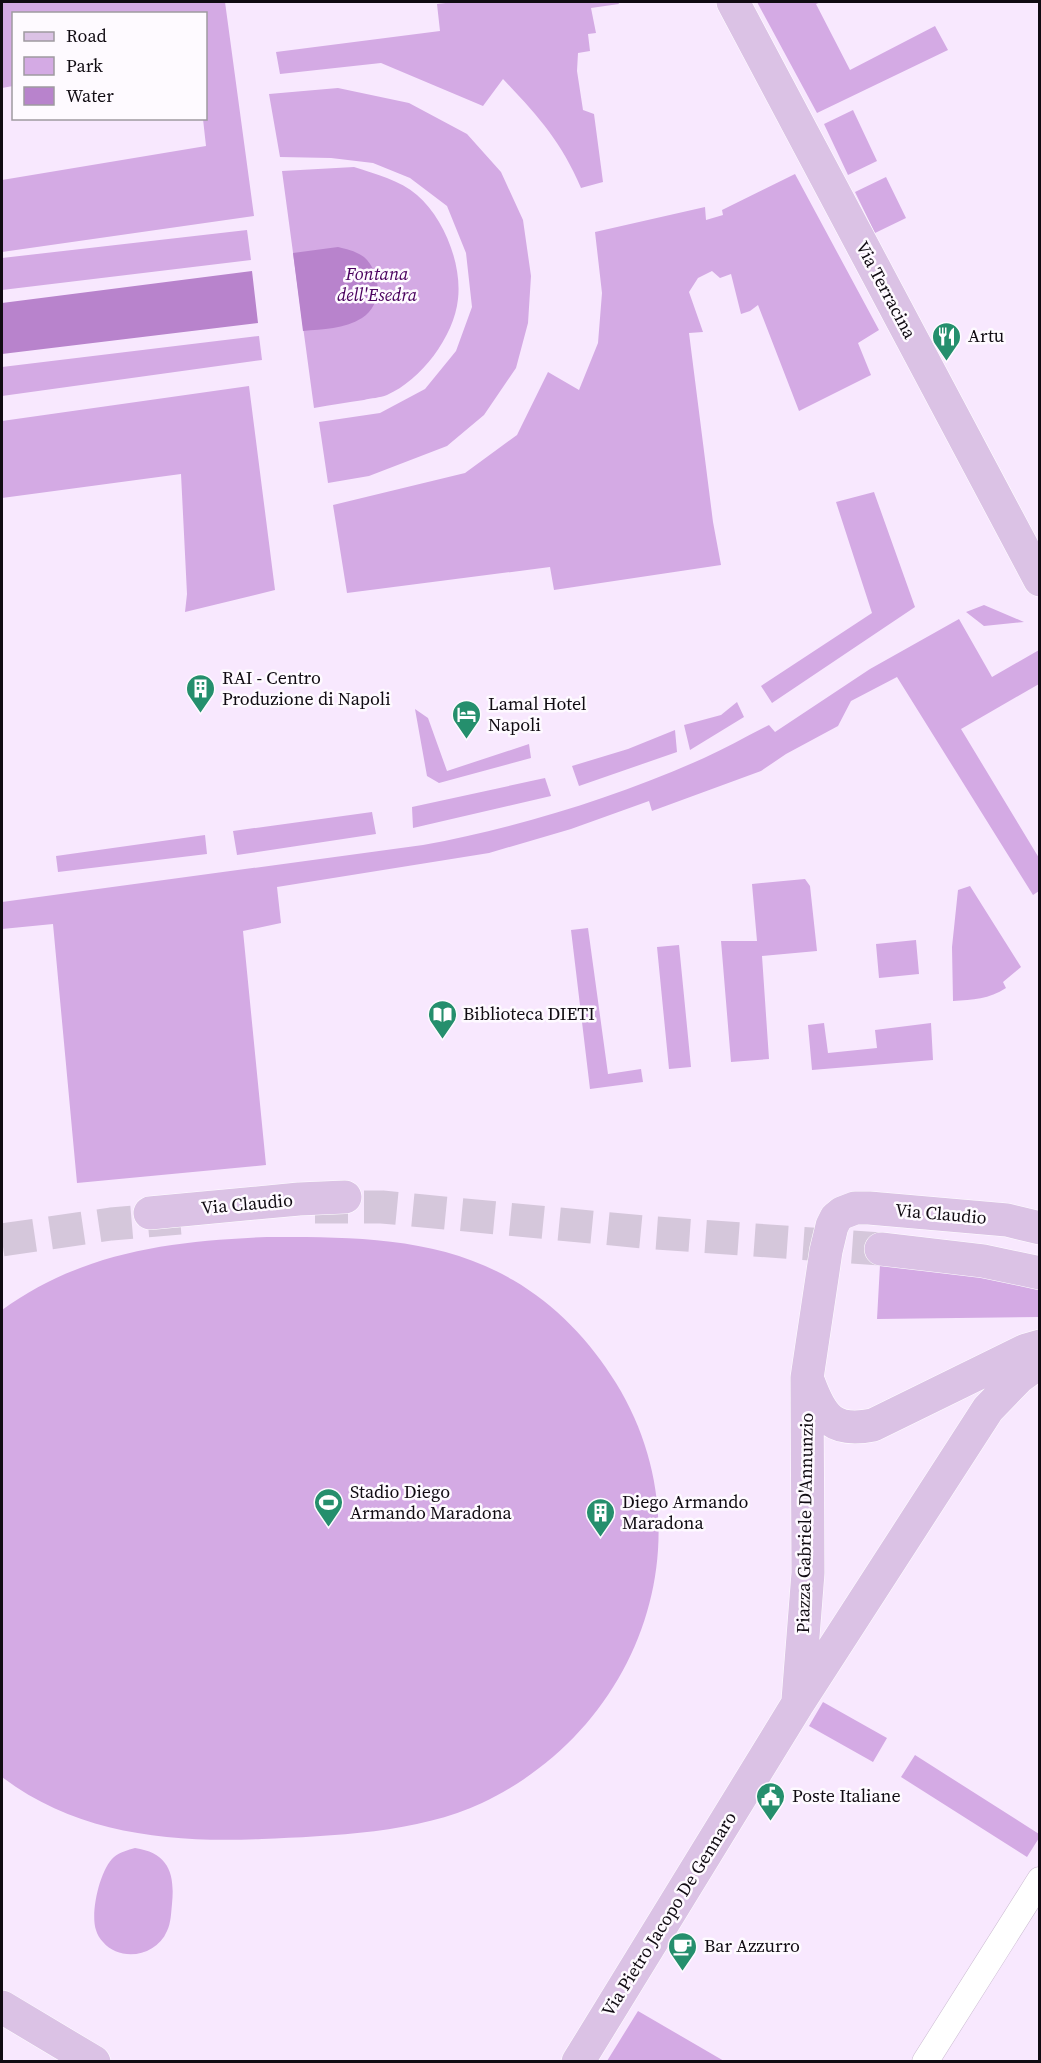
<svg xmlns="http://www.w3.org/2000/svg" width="1041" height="2063" viewBox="0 0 1041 2063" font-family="'Source Serif 4',serif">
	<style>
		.green { fill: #d4aae4 }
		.water { fill: #b883cc }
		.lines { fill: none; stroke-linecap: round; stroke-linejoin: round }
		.major-tunnel { stroke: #d5c7db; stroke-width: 33; stroke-dasharray: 33 16; stroke-linecap: butt }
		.minor-casing { stroke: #cbbbd1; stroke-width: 27 }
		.major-casing { stroke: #fff; stroke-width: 34 }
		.minor { stroke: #fff; stroke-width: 26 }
		.major { stroke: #dbc2e5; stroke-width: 33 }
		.labels { text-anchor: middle; stroke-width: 5; stroke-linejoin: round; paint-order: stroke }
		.park-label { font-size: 18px; font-style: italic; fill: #49005d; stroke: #fefaff }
		.street-label { font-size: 18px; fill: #100b12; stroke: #fefaff }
		.poi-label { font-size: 18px; fill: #100b12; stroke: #fefaff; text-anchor: start }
	</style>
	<rect width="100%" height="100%" fill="#f8e8fe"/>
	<path class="green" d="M2,2H225L254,216L2,252V180L206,146L203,119L206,118V14H14L13,86L2,88Z
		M454,2H618L619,4L591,8L596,33L588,34L590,51L578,53L577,71L583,110L594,114L603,182L581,188C561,141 537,115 503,79L483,106L381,63L280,74L276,52L440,31L437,4Z
		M757,2H821L816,4L850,70L935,26L948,50L817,113Z
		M338,88L409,103L467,134L501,172L523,220L531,276L528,323L516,368L484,415L447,446L369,476L328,483L319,422L380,413L425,389L456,351L472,307L466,253L447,206L410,178L373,163L331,158L280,157L269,94Z
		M853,110L877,161L848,175L824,124Z
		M354,167C375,174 400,180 417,195C444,218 462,264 458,299C454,337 421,380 387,395C380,398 371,398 364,400C348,402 331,405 314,408L282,171Z
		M795,174L879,330L858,343L871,375L799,411L758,305L750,311L741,314L731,274L720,278L712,271L698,278L689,292L703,332L689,333L713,522L721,565L554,590L550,567L347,593L333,505L465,473L517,435L548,372L579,390L598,343L602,293L595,232L705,207L706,220L723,215L722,210Z
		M886,177L906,218L875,233L855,192Z
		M247,230L251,260L2,290V258Z
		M259,336L262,360L2,396V367Z
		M249,386L275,590L185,612L187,594L181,474L2,498V421Z
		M874,492L915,607L772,703L761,686L872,613L836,502Z
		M984,605L1024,622L984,626L966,612Z
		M959,619L992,677L1039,650V684L961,729L1039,858V891L1033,895L897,677L851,701L838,726L786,754L761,771L652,811L649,801L571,829L489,853L277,887L281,923L243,931L266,1165L77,1183L53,924L2,929V902L423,845C517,828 617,797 704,758C726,748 747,736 769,725L775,732L870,669Z
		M737,702L744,717L690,750L684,725L721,715Z
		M415,709L428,718L447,771L529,744L531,758L439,783L427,776Z
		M675,730L677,752L579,786L572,766L628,749Z
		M545,778L551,796L413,828L412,807Z
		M372,812L376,834L237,855L233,831Z
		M205,835L207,854L58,872L56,856Z
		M805,879L810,886L817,951L762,956L769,1059L731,1062L721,941H757L752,884Z
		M970,886L1021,967L1003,982L1006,988C989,999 973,1000 953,1001L952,947L958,890Z
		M588,928L608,1074L641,1069L643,1082L590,1089L571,930Z
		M916,940L919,974L879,978L876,944Z
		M679,945L691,1067L669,1069L657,947Z
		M824,1023L828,1053L877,1048L875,1030L931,1023L933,1060L812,1070L808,1025Z
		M267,1237C351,1237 438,1236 513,1280C556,1305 590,1341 616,1383C710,1536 641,1728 482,1803C419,1833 331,1836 262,1839C170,1843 77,1834 2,1777V1310C82,1252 171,1241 267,1237Z
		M880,1265L1039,1283V1317L877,1319Z
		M823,1702L887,1738L873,1762L809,1726Z
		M915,1755L1039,1834V1838L1027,1857L901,1777Z
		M135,1848C169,1853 175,1874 172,1904C171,1913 171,1923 167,1931C156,1957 120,1962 103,1942C100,1939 97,1934 96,1930C90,1913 100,1869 114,1857C120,1852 128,1850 135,1848Z
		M638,2011L724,2061H607Z"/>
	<path class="water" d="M338,247C346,249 356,251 364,257C381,272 384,304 362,318C344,329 323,329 303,331L293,253Z
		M252,271L258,323L2,354V303Z"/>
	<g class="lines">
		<path class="major-tunnel" d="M315,1207H382L643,1232L881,1249
			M2,1240L111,1224L180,1218"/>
		<defs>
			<path id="minor" d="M925,2062L1040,1880"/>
			<path id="major" d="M733,2L1040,580
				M150,1213L299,1199L345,1197
				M881,1249L983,1261L1040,1273
				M809,1383C822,1418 833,1433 873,1425L1026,1350L1040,1346
				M798,1700L808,1573L807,1378L826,1251L832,1226L836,1218L842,1213L855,1208H869L1007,1220L1040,1228
				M2,2007L94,2062
				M578,2062L797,1705L988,1409L1019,1377L1040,1362"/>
		</defs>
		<use href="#minor" class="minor-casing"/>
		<use href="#major" class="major-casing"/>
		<use href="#minor" class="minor"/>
		<use href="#major" class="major"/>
	</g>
	<defs>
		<symbol id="restaurant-pin" viewBox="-11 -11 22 30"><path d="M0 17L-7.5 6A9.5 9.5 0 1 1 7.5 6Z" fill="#258f6d" stroke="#fefaff"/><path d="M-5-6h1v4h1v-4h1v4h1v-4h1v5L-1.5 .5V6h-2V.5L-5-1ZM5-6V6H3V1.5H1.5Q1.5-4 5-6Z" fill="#fff"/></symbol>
		<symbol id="building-pin" viewBox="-11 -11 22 30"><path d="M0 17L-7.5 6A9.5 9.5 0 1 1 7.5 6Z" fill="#258f6d" stroke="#fefaff"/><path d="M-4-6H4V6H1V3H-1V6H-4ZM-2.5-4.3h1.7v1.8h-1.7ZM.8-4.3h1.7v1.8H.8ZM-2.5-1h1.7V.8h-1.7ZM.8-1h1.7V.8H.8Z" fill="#fff"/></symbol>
		<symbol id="hotel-pin" viewBox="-11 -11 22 30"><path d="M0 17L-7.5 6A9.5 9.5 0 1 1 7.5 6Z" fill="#258f6d" stroke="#fefaff"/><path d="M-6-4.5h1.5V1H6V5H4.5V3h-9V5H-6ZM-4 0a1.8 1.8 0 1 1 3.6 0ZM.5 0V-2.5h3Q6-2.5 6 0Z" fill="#fff"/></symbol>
		<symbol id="library-pin" viewBox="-11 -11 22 30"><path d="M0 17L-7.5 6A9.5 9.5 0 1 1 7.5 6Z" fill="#258f6d" stroke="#fefaff"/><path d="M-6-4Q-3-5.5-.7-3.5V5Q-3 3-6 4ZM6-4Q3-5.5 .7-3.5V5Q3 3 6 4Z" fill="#fff"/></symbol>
		<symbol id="stadium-pin" viewBox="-11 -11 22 30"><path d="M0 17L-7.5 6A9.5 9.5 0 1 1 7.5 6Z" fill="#258f6d" stroke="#fefaff"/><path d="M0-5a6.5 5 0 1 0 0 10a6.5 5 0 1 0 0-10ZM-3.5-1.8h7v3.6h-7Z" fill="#fff"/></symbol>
		<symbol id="civic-pin" viewBox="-11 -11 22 30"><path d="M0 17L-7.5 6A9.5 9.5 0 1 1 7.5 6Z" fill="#258f6d" stroke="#fefaff"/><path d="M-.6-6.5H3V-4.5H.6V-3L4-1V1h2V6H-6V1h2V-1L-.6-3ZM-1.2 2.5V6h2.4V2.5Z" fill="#fff"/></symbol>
		<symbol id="cafe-pin" viewBox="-11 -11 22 30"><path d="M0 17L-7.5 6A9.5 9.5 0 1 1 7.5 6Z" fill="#258f6d" stroke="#fefaff"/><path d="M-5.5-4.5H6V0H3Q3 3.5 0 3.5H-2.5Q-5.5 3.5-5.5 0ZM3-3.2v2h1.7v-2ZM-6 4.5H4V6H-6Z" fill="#fff"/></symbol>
	</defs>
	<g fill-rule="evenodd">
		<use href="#restaurant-pin" x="930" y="320" width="33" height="45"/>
		<use href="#building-pin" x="184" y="672" width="33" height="45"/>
		<use href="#hotel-pin" x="450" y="698" width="33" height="45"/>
		<use href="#library-pin" x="426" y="998" width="33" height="45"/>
		<use href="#stadium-pin" x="312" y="1486" width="33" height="45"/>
		<use href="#building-pin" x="584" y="1496" width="33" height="45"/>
		<use href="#civic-pin" x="754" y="1780" width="33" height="45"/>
		<use href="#cafe-pin" x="666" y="1930" width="33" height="45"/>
	</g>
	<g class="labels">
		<g class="park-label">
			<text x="377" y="280">Fontana<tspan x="377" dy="21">dell'Esedra</tspan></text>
		</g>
		<g class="street-label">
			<text transform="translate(886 290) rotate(62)" y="6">Via Terracina</text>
			<text transform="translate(247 1204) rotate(-5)" y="6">Via Claudio</text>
			<text transform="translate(941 1214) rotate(5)" y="6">Via Claudio</text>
			<text transform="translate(805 1523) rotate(-89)" y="6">Piazza Gabriele D'Annunzio</text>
			<text transform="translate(669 1914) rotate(-58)" y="6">Via Pietro Jacopo De Gennaro</text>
		</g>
		<g class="poi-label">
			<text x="968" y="342">Artu</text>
			<text x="222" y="684">RAI - Centro<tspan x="222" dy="21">Produzione di Napoli</tspan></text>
			<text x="488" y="710">Lamal Hotel<tspan x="488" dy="21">Napoli</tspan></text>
			<text x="463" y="1020">Biblioteca DIETI</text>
			<text x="350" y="1498">Stadio Diego<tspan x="350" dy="21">Armando Maradona</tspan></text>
			<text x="622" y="1508">Diego Armando<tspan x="622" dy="21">Maradona</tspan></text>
			<text x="792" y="1802">Poste Italiane</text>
			<text x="704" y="1952">Bar Azzurro</text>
		</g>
	</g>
	<rect width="1041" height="2063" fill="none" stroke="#100b12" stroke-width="6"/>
	<rect x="12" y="12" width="195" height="108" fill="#fefaff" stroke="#9f9aa0" stroke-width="1.5"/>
	<rect x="24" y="32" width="30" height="9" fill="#dbc2e5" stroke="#9f9aa0" stroke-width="1.5"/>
	<text x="66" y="42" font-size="18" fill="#100b12">Road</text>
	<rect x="24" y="57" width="30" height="18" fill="#d4aae4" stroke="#9f9aa0" stroke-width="1.5"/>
	<text x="66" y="72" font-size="18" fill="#100b12">Park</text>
	<rect x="24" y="87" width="30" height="18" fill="#b883cc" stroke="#9f9aa0" stroke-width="1.5"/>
	<text x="66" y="102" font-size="18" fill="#100b12">Water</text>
</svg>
